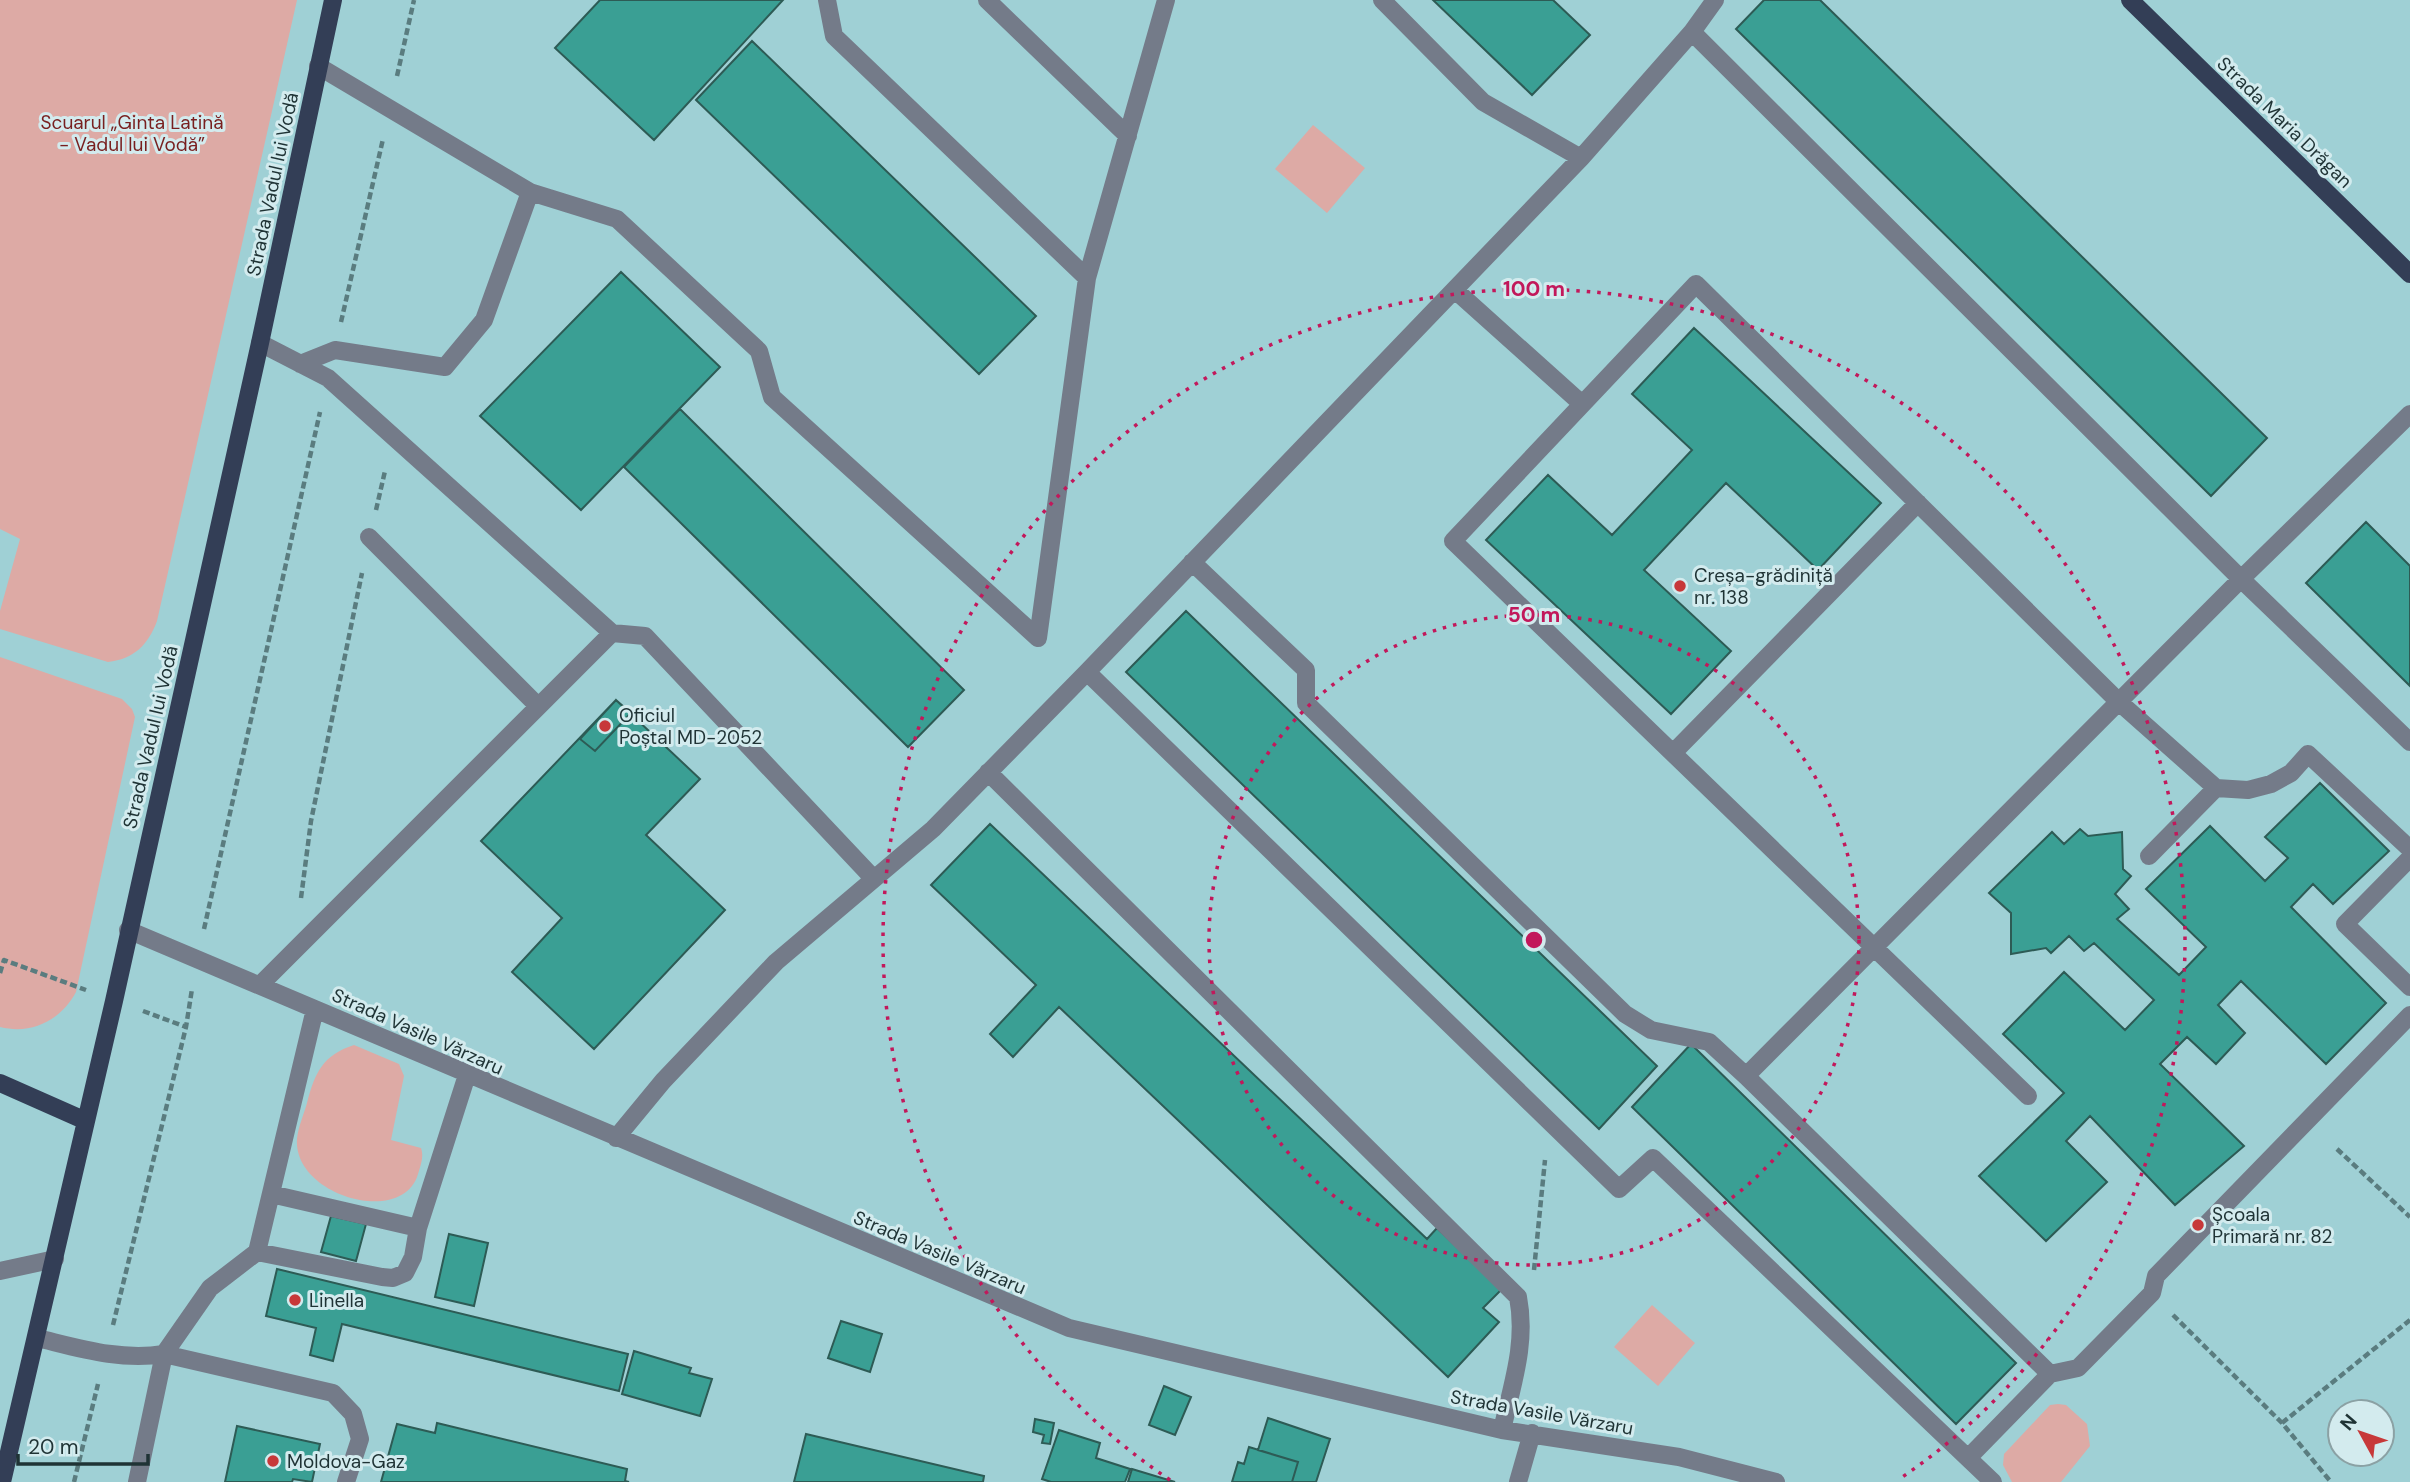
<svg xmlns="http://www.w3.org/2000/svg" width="2410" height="1482" viewBox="0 0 2410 1482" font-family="'DM Sans',sans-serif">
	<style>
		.green { fill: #ddaaa5 }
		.building { fill: #3a9f94; stroke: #2d5b55; stroke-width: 2 }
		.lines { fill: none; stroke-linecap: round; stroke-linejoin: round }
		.path { stroke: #5a7c7f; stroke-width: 4.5; stroke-dasharray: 7 3.5; stroke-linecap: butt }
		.minor { stroke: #747b89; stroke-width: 18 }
		.major { stroke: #333e56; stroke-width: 18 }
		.ring { fill: none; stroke: #c2185b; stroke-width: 3.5; stroke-dasharray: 3.5 7 }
		.poi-dot { fill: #c73839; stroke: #d3ebee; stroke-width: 2.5 }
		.labels { text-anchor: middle; stroke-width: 6; stroke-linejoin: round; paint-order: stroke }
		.park-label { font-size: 19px; fill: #781f1f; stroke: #d3ebee }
		.street-label { font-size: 19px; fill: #1f3335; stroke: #d3ebee }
		.poi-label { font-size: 19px; fill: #1f3335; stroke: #d3ebee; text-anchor: start }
		.centre { fill: #c2185b; stroke: #d3ebee; stroke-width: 3.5 }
		.ring-label { font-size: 21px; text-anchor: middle; font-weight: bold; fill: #c2185b; stroke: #d3ebee; stroke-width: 6; stroke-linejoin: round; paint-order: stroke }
	</style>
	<rect width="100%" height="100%" fill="#9fd0d5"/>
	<path class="green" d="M0,0H297L157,621C148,645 134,659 108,662L0,629V611L20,539L0,529Z
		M1313,125L1365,168L1327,213L1275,169Z
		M0,657L122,699L132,709L135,717L76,992C61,1020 32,1035 0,1027Z
		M354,1045L399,1064L404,1076L391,1140L421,1148C424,1157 421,1164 418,1174C403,1227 293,1196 297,1139C298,1127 304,1114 307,1103C315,1072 323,1055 354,1045Z
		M1652,1305L1695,1343L1658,1386L1614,1347Z
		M2058,1404L2066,1405L2087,1424L2090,1446L2061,1482H2012L2003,1465L2004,1454L2050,1405Z"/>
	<path class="building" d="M600,0H783L654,140L555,48Z
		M1433,0H1553L1590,35L1532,95Z
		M1764,0H1820L2267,438L2211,496L1736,29Z
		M752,41L1036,316L979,374L696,100Z
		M621,272L720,367L581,510L480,416Z
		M1694,328L1881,503L1818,570L1726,483L1644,570L1731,651L1671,714L1486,540L1548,475L1612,535L1692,450L1632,394Z
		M680,409L964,690L908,747L624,467Z
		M2366,522L2410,566V686L2306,583Z
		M1186,611L1657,1066L1599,1129L1126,672Z
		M616,700L700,779L646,835L725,910L594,1049L512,972L562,918L481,841Z
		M616,700L631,713L595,751L580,739Z
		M2320,783L2389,851L2333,904L2313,884L2291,907L2386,1003L2326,1064L2241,981L2218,1005L2245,1033L2216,1064L2187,1037L2160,1064L2244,1146L2175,1205L2090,1116L2066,1141L2107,1182L2046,1241L1979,1176L2064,1093L2003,1034L2064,972L2125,1030L2154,1000L2094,943L2084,951L2069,936L2051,953L2046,948L2011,954V913L1989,893L2052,832L2064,844L2080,829L2088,836L2122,832L2123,869L2131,876L2115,894L2129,909L2117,919L2179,975L2206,947L2146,889L2210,826L2265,881L2288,858L2265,837Z
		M990,824L1427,1239L1437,1228L1502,1289L1483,1308L1499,1322L1448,1377L1059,1007L1013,1057L990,1034L1036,985L931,885Z
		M1691,1044L2016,1363L1956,1424L1632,1107Z
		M331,1216L366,1224L356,1261L321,1252Z
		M449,1234L488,1243L474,1306L435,1297Z
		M277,1269L628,1354L619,1391L342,1324L333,1361L310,1355L316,1328L266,1316Z
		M841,1321L882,1334L870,1372L828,1358Z
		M634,1351L691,1368L689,1373L712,1379L700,1416L622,1394Z
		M1164,1386L1191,1397L1175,1435L1149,1425Z
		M1268,1418L1330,1439L1316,1482H1292L1298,1462L1258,1450Z
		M1035,1419L1054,1423L1050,1444L1042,1443L1044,1435L1033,1432Z
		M437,1423L627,1469L625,1481L629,1482H381L397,1424L435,1433Z
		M237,1426L320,1444L312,1482L293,1479L292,1482H225Z
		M1059,1430L1100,1443L1096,1458L1130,1469L1125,1482H1051L1042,1479Z
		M806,1434L984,1476L983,1482H794Z
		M1249,1447L1298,1462L1292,1482H1232L1238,1462L1244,1464Z
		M1132,1469L1175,1482H1128Z"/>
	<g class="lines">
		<path class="path" d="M397,76L414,0
			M341,322L383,139
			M376,510L385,471
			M301,898L311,821L362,573
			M204,929L320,412
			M0,973L4,960L86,990
			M143,1011L186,1027
			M2337,1149L2410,1217
			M1534,1270L1545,1160
			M2173,1315L2282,1423L2331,1482
			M113,1325L186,1027L192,989
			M2282,1423L2410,1320
			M74,1482L98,1384"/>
		<path class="minor" d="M827,0L834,36L1087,278
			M987,0L1128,136
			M1382,0L1483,102L1581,158
			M1692,32L2241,579L2410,742
			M318,66L530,192L617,219L759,351L772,397L1038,638
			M1455,290L1582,404
			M260,343L328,378L612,633L645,636L873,878
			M300,364L335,350L445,367L484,320L530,192
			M369,537L537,705
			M1192,562L1306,670V703L1625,1014L1651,1030L1709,1042L1746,1076
			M1038,638L1087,278L1166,0
			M1087,672L1619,1189L1653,1158L1993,1482
			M1673,753L1918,503
			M988,772L1518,1297C1527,1343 1512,1385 1502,1430
			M2149,856L2216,788
			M2410,858L2345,924L2410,987
			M128,930L1069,1328L1502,1430L1679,1457L1776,1482
			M260,985L612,633
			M2028,1096L1453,541L1696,284L2119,702L2216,788L2248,790L2271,784L2291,773L2308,754L2410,849
			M616,1138L663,1081L776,962L933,829L1087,672L1581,158L1692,32L1715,0
			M271,1194L418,1228
			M257,1252L315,1009
			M0,1271L55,1259
			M37,1338C79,1348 120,1361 164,1354L210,1288L257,1252L382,1277L393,1278L405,1273L413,1257L418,1228L467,1075
			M2050,1374L2078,1368L2152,1293L2156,1276L2410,1015
			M1968,1458L2050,1374L1746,1076L2241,579L2410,414
			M137,1482L164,1354L333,1393L353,1414L360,1439L346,1482
			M1518,1482L1532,1433"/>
		<path class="major" d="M2130,0L2410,274
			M0,1083L86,1121
			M2,1482L114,1001L260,343L333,0"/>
	</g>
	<g class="ring">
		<circle cx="1534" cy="940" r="325"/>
		<path d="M1170 1480A651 651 0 1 1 1898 1480"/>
	</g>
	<g class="poi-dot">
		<circle cx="1680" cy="586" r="7"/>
		<circle cx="605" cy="726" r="7"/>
		<circle cx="2198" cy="1225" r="7"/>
		<circle cx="295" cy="1300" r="7"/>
		<circle cx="273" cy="1461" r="7"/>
	</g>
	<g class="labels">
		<g class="park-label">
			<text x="132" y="129">Scuarul „Ginta Latină<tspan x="132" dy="22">- Vadul lui Vodă”</tspan></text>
		</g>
		<g class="street-label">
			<text transform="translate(2285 122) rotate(44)" y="7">Strada Maria Drăgan</text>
			<text transform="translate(272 184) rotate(-78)" y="7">Strada Vadul lui Vodă</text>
			<text transform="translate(150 737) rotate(-77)" y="7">Strada Vadul lui Vodă</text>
			<text transform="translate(418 1031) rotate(24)" y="7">Strada Vasile Vărzaru</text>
			<text transform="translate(940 1252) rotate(23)" y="7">Strada Vasile Vărzaru</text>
			<text transform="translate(1542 1412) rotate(10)" y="7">Strada Vasile Vărzaru</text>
		</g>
		<g class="poi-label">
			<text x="1694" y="582">Creșa-grădiniță<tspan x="1694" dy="22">nr. 138</tspan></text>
			<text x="619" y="722">Oficiul<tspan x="619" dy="22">Poștal MD-2052</tspan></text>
			<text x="2212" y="1221">Școala<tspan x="2212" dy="22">Primară nr. 82</tspan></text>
			<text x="309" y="1307">Linella</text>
			<text x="287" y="1468">Moldova-Gaz</text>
		</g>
	</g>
	<circle cx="1534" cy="940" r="10" class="centre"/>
	<g class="ring-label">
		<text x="1534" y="296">100 m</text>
		<text x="1534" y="622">50 m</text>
	</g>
	<g transform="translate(2361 1433) rotate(310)"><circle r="33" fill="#d3ebee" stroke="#8ba1a4" stroke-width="2"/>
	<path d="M0-5L12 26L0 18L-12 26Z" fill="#c73839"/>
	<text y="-10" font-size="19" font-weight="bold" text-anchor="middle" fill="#1f3335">N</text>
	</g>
	<path d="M18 1454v10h130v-10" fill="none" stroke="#1f3335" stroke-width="3.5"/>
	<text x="28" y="1454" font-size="21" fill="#1f3335" stroke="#d3ebee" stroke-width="5" paint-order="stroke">20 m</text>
</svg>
